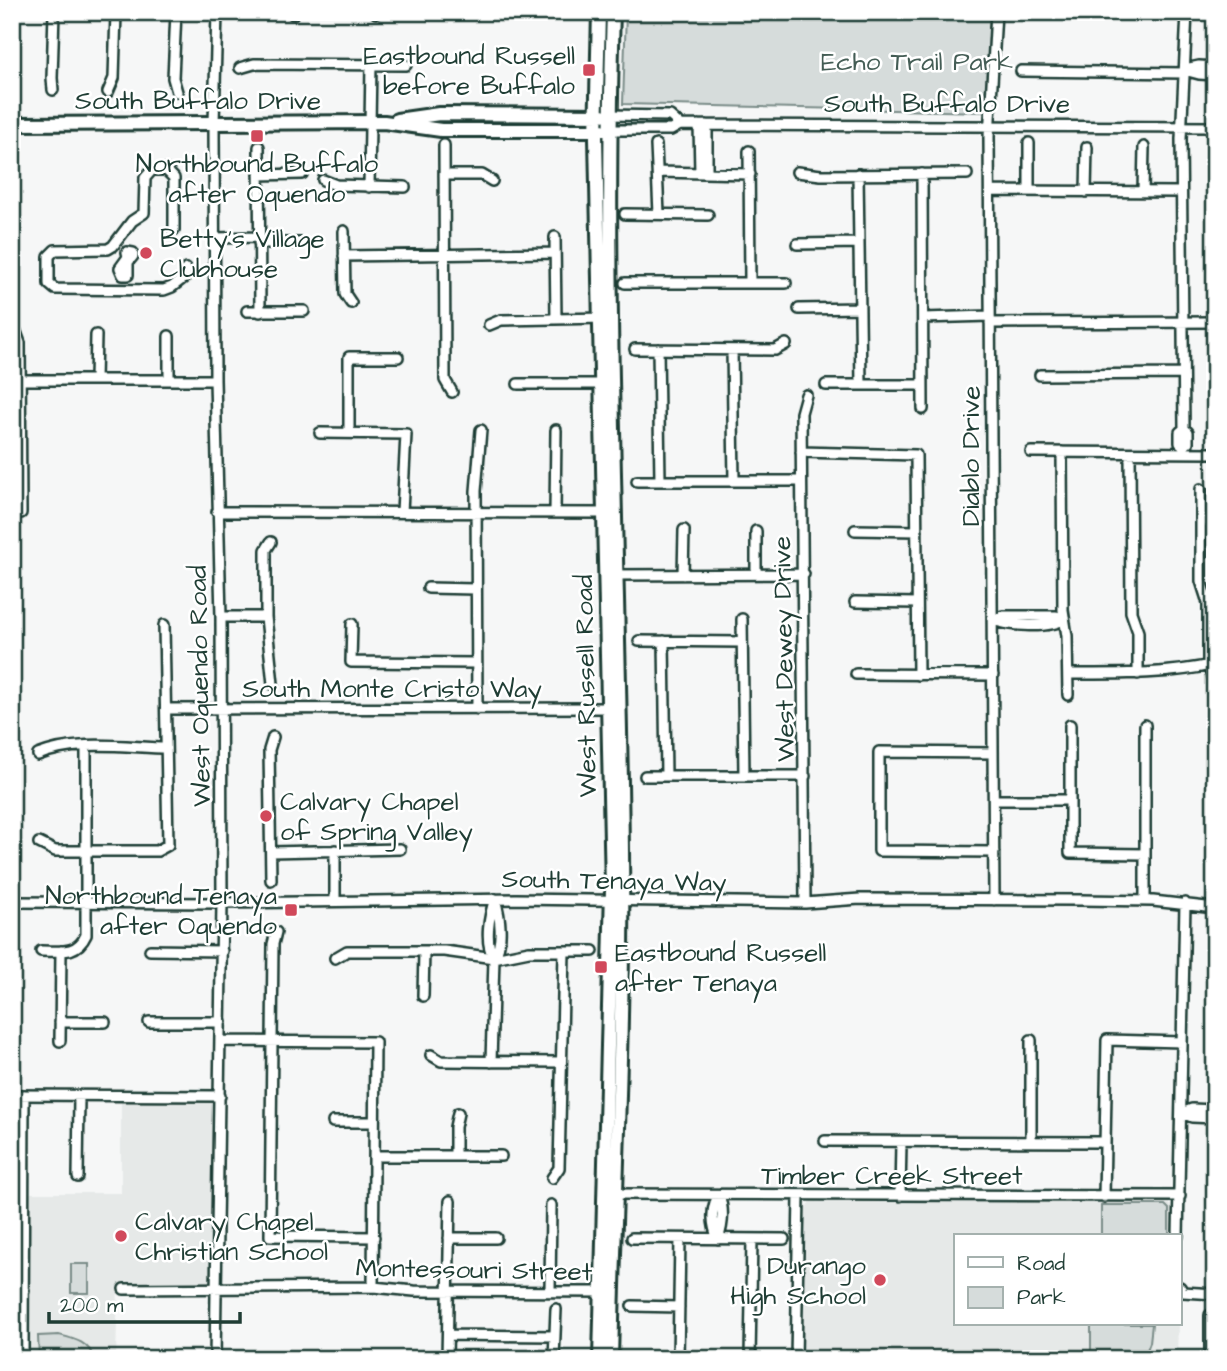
<svg xmlns="http://www.w3.org/2000/svg" width="1227" height="1371" viewBox="0 0 1227 1371" font-family="'Architects Daughter',sans-serif">
	<style>
		.built { fill: #e6e9e8 }
		.green { fill: #d6dcdb; stroke: #7a8c88; stroke-width: 2 }
		.lines { fill: none; stroke-linecap: round; stroke-linejoin: round }
		.minor-casing { stroke: #1f3d34; stroke-width: 14 }
		.major-casing { stroke: #1f3d34; stroke-width: 18 }
		.minor { stroke: #fff; stroke-width: 9 }
		.major { stroke: #fff; stroke-width: 12 }
		.poi-dot { fill: #d1495b; stroke: #fff; stroke-width: 2.5 }
		.labels { text-anchor: middle; stroke-width: 5; stroke-linejoin: round; paint-order: stroke }
		.poi-label { font-size: 26px; fill: #1f3d34; stroke: #fff; text-anchor: start }
		.park-label { font-size: 26px; fill: #445d55; stroke: #fff }
		.street-label { font-size: 26px; fill: #1f3d34; stroke: #fff }
	</style>
	<rect width="100%" height="100%" fill="#f6f7f7"/>
	<filter id="ink" filterUnits="userSpaceOnUse"><feTurbulence type="fractalNoise" baseFrequency=".0143" numOctaves="2"/><feDisplacementMap in="SourceGraphic" scale="14" xChannelSelector="R" yChannelSelector="G"/><feConvolveMatrix kernelMatrix="1 2 1 2 8 2 1 2 1" color-interpolation-filters="sRGB"/></filter>
	<g filter="url(#ink)">
		<path class="built" d="M121,1096H220L217,1288L118,1284L116,1359H19L24,1193H121Z
			M810,1201L1169,1203L1172,1210V1236H956V1324H1178L1177,1359H803L806,1208Z"/>
		<path class="green" d="M626,12H990L986,112L623,104Z
			M1101,1205H1165L1169,1209V1236H1101Z
			M71,1264H89V1293H71Z
			M1094,1324H1152L1150,1342L1144,1358L1091,1359V1327Z
			M59,1335C75,1339 89,1342 94,1359H39L38,1336Z"/>
		<g class="lines">
			<defs>
				<path id="minor" d="M176,12L173,78L177,92
					M376,13V12
					M293,14V12
					M457,14V12
					M240,68L254,64L406,65
					M1185,69L1199,66L1215,67
					M1184,70L1199,74L1215,75
					M1021,71L1184,73
					M12,73L13,42
					M53,90L52,78L54,12
					M108,92L114,78L116,12
					M609,115L670,116L680,125
					M699,125L700,173
					M707,125V173
					M609,130H671L680,125L1215,127
					M444,145L445,380L452,392
					M656,145L659,214
					M259,147L260,312
					M749,151L750,283
					M658,172L750,174
					M797,172L821,175L967,174
					M858,174L861,385
					M922,174L923,409
					M259,175L302,174
					M444,175H482L492,181
					M323,180L336,185L405,187
					M369,187L371,64
					M990,191L1181,192
					M1029,191V143
					M1086,192L1087,147
					M1143,192L1144,147
					M625,214L708,215
					M174,230V178L166,170H152L145,178L144,213L132,221L113,246L108,249L55,250L49,256V284L55,289L164,290L172,287L186,276V269
					M344,231L345,294L351,303
					M555,237L556,319
					M215,238L259,237
					M259,243H302
					M797,244L859,243
					M127,252L133,253V256L128,262V275H123L120,268L128,257Z
					M344,256L555,253
					M625,283H786
					M799,309L860,308
					M247,311H304
					M923,318L990,316
					M990,323L1215,322
					M489,325L501,320L606,318
					M635,349L775,350L786,344
					M658,349L660,481
					M732,350L734,481
					M1040,375L1183,374
					M20,380H215
					M95,380L96,335
					M169,380V336
					M518,384H601
					M826,385H923
					M1184,429L1188,432V443L1184,446V451
					M320,433L406,434L402,512
					M349,433V357H398
					M1184,446L1180,443V432L1184,429L1181,139L1187,12
					M801,452L916,455L918,675
					M1031,452L1215,453
					M1062,452L1063,610L1067,636L1068,695
					M1130,453L1131,612L1138,632V674
					M637,481H801
					M1201,489V581L1208,603V665L1215,685
					M217,512L610,513
					M12,513H21L20,343L15,329
					M555,513L556,430
					M1201,521H1215
					M855,530L917,531
					M271,542L266,550V617L273,684
					M756,574V531
					M613,575L804,574
					M683,575L684,530
					M428,588L475,589
					M855,602L917,603
					M221,617H266
					M742,619L744,776
					M993,620C1009,626 1050,629 1064,619
					M993,620L1003,616H1056L1064,619
					M352,624L351,662L476,663
					M639,641L742,642
					M664,641L666,776
					M856,674L993,675
					M1068,674C1117,674 1167,675 1215,664
					M166,709L613,708
					M477,709L476,491L481,430
					M1070,725V853L1145,854
					M1145,725V900
					M993,753L879,752V851L994,852
					M38,755C76,739 125,747 166,748
					M645,776H805
					M994,800H1070
					M39,843L55,851H157L168,845L164,625
					M335,850V901
					M271,852L400,849
					M271,880L269,750L273,737
					M994,900L989,137L996,12
					M12,902L222,903L516,899L805,903L860,899L1080,900L1153,901L1215,908
					M805,903L801,413L806,395
					M276,932L273,944L270,1236L374,1237
					M150,950L222,951
					M41,951C60,951 77,955 86,935V746
					M335,958L347,951H444L494,958L529,951H593
					M494,958C484,943 489,916 495,899
					M423,996L424,951
					M60,1022H105
					M149,1022H221
					M60,1041L61,951
					M221,1041L375,1042L373,1287
					M431,1055L441,1061L561,1062
					M491,1062L494,958C504,942 500,916 495,899
					M12,1095L220,1096
					M1182,1113L1192,1117L1215,1118
					M1182,1113L1192,1109L1215,1110
					M333,1122H374
					M825,1141L1105,1142
					M1031,1142V1040
					M374,1156H501
					M455,1156V1127L458,1113
					M78,1177L79,1096
					M552,1178L559,1168L564,952
					M611,1194L1180,1196
					M900,1196L901,1142
					M1104,1197L1107,1040L1182,1042
					M1178,1236L1185,903
					M449,1238H496
					M632,1238L784,1239
					M718,1239C712,1225 710,1208 719,1195
					M718,1239C723,1225 724,1209 719,1195
					M1180,1287L1183,1292L1215,1294
					M124,1289L373,1287L414,1291L607,1292
					M12,1290H24
					M550,1291L551,1205
					M632,1306L679,1307
					M448,1335L555,1336
					M23,1359L24,1095
					M215,1359L222,903L221,617L215,380L214,123L217,12
					M447,1359L450,1201
					M554,1359L556,1309
					M678,1359L680,1239
					M750,1359L752,1239
					M796,1359L799,1196
					M1210,1359V1315"/>
				<path id="major" d="M599,12L596,138L612,889L600,1359
					M397,120L439,114L602,115
					M12,124L384,122L441,130H602
					M611,1359C615,1190 624,1020 622,851C619,572 604,292 613,12"/>
			</defs>
			<use href="#minor" class="minor-casing"/>
			<use href="#major" class="major-casing"/>
			<use href="#minor" class="minor"/>
			<use href="#major" class="major"/>
		</g>
	</g>
	<g class="poi-dot">
		<rect x="582" y="63" width="14" height="14" rx="3.5"/>
		<rect x="250" y="129" width="14" height="14" rx="3.5"/>
		<circle cx="146" cy="253" r="7"/>
		<circle cx="266" cy="816" r="7"/>
		<rect x="284" y="903" width="14" height="14" rx="3.5"/>
		<rect x="594" y="960" width="14" height="14" rx="3.5"/>
		<circle cx="121" cy="1236" r="7"/>
		<circle cx="880" cy="1280" r="7"/>
	</g>
	<g class="labels">
		<g class="poi-label">
			<text x="575" y="64" text-anchor="end">Eastbound Russell<tspan x="575" dy="30">before Buffalo</tspan></text>
			<text x="257" y="172" text-anchor="middle">Northbound Buffalo<tspan x="257" dy="30">after Oquendo</tspan></text>
			<text x="160" y="247">Betty's Village<tspan x="160" dy="30">Clubhouse</tspan></text>
			<text x="280" y="810">Calvary Chapel<tspan x="280" dy="30">of Spring Valley</tspan></text>
			<text x="277" y="904" text-anchor="end">Northbound Tenaya<tspan x="277" dy="30">after Oquendo</tspan></text>
			<text x="615" y="961">Eastbound Russell<tspan x="615" dy="30">after Tenaya</tspan></text>
			<text x="135" y="1230">Calvary Chapel<tspan x="135" dy="30">Christian School</tspan></text>
			<text x="866" y="1274" text-anchor="end">Durango<tspan x="866" dy="30">High School</tspan></text>
		</g>
		<g class="park-label">
			<text x="917" y="70">Echo Trail Park</text>
		</g>
		<g class="street-label">
			<text x="198" y="109">South Buffalo Drive</text>
			<text x="947" y="112">South Buffalo Drive</text>
			<text transform="translate(970 456) rotate(-90)" y="9">Diablo Drive</text>
			<text transform="translate(783 649) rotate(-91)" y="9">West Dewey Drive</text>
			<text transform="translate(199 686) rotate(-91)" y="9">West Oquendo Road</text>
			<text transform="translate(585 686) rotate(-91)" y="9">West Russell Road</text>
			<text x="392" y="697">South Monte Cristo Way</text>
			<text transform="translate(614 880) rotate(1)" y="9">South Tenaya Way</text>
			<text x="892" y="1184">Timber Creek Street</text>
			<text transform="translate(474 1269) rotate(1)" y="9">Montessouri Street</text>
		</g>
	</g>
	<rect width="1227" height="1371" fill="none" stroke="#fff" stroke-width="42"/>
	<rect x="21" y="21" width="1185" height="1329" fill="none" stroke="#1f3d34" stroke-width="2.5" filter="url(#ink)"/>
	<rect x="954" y="1234" width="228" height="91" fill="#ffffff" stroke="#a5b1ae" stroke-width="2"/>
	<rect x="968" y="1257" width="35" height="10" fill="#ffffff" stroke="#a5b1ae" stroke-width="2"/>
	<text x="1017" y="1270" font-size="21" fill="#1f3d34">Road</text>
	<rect x="968" y="1287" width="35" height="21" fill="#d6dcdb" stroke="#a5b1ae" stroke-width="2"/>
	<text x="1017" y="1304" font-size="21" fill="#1f3d34">Park</text>
	<path d="M49 1312v10h191v-10" fill="none" stroke="#1f3d34" stroke-width="3.5"/>
	<text x="60" y="1312" font-size="21" fill="#1f3d34" stroke="#ffffff" stroke-width="5" paint-order="stroke">200 m</text>
</svg>
